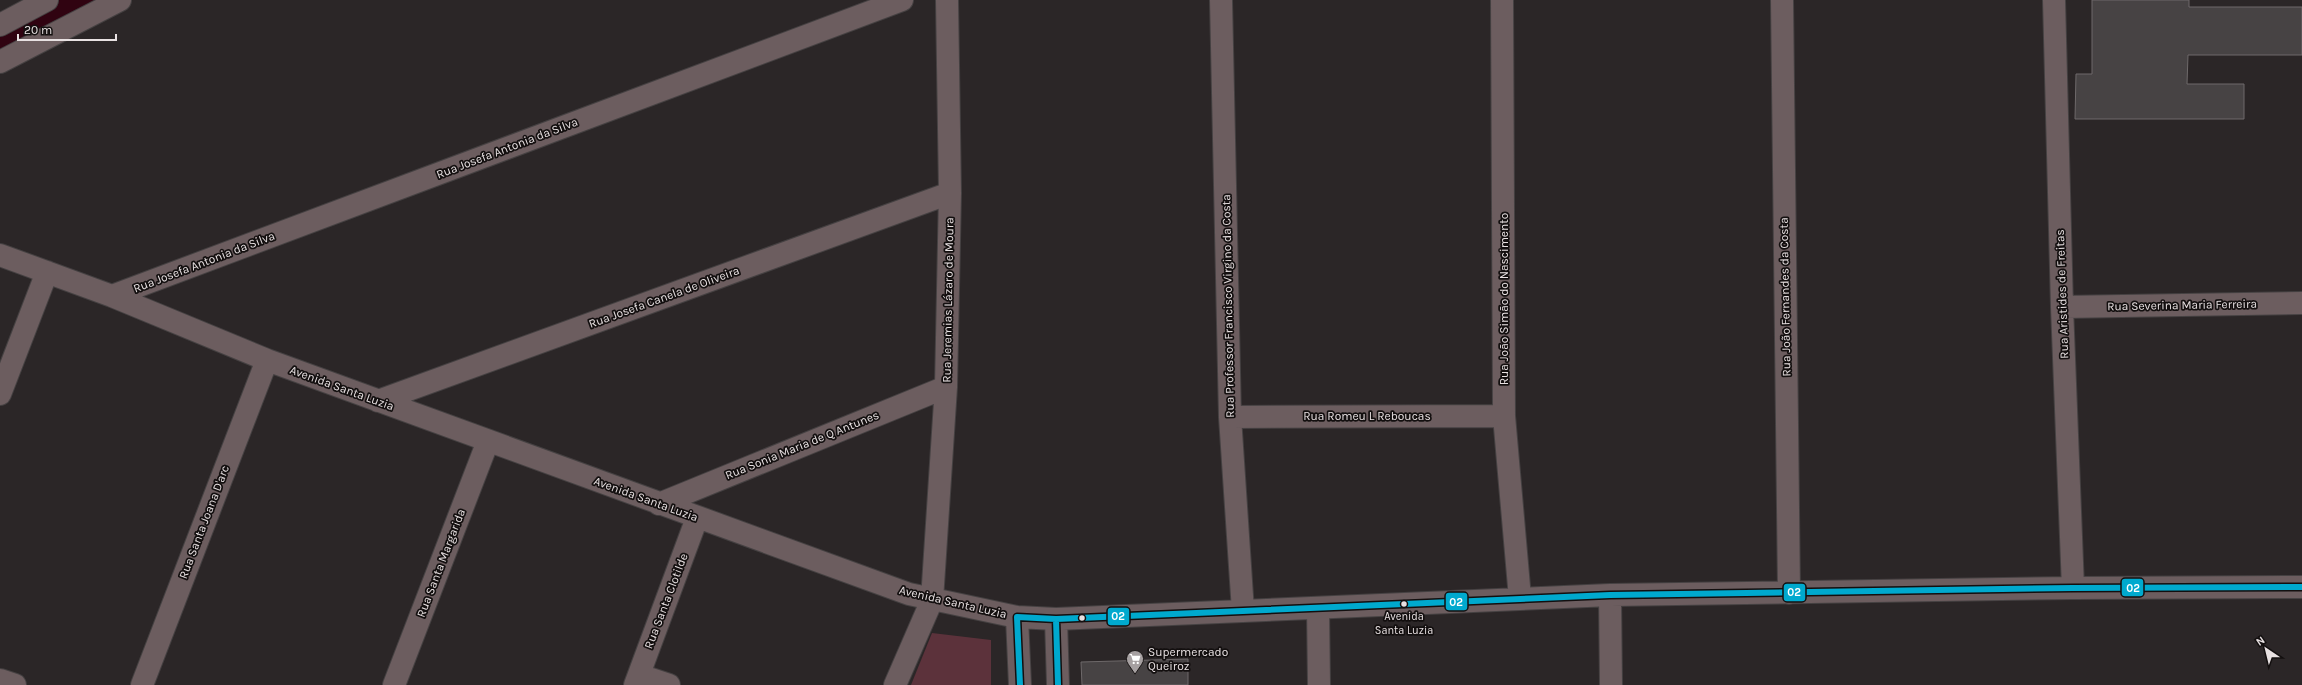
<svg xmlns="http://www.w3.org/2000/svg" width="2302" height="685" viewBox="0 0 2302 685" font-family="Karla,sans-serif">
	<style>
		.green { fill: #5c323b }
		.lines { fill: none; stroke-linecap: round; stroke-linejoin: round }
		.canal { stroke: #300311; stroke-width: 34 }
		.building { fill: #474344; stroke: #6e696a }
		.street-casing { stroke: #454142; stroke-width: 24 }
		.street { stroke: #6c5d5f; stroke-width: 22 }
		.bus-1-casing { stroke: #130f0f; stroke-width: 9 }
		.bus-1 { stroke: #00a9ce; stroke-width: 6 }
		.bus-dot { fill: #e8e1e2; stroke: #130f0f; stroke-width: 1.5 }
		.labels { text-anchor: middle; stroke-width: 3.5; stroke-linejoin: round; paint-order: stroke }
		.bus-label { font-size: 11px; fill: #e8e1e2; stroke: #130f0f }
		.street-label { font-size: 12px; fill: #e8e1e2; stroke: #130f0f }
		.poi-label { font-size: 12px; fill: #e8e1e2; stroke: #130f0f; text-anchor: start }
		.line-badge { stroke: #130f0f; stroke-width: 1.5 }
		.badge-label { font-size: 11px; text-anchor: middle; font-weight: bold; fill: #fff }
	</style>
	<rect width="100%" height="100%" fill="#2b2627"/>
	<path class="green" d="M932,633L991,640V685H911Z"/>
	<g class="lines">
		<path class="canal" d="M0,47L91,0"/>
	</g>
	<path class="building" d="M2092,0H2189V7H2302V55H2188L2187,84H2244V119H2075L2076,74H2092Z
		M1188,659V685H1082L1081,662Z"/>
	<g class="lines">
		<defs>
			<path id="street" d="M1221,0L1230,417L1243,611
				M1502,0L1504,416L1520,598
				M1782,0L1789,593
				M2054,0L2062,307L2073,588
				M0,25L47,0
				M0,62L120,0
				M0,255L112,296L267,360L909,594L1017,617L1056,619L1610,595L2073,588L2302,587
				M112,296L902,0
				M2062,307L2302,303
				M0,394L47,272
				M378,401L950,193
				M1230,417L1504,416
				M659,504L946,387
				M1610,595L1611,685
				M1318,608L1319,685
				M1017,617L1020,685
				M1056,619L1058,685
				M639,675L669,685
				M0,680L15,685
				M142,685L267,360
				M394,685L488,441
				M635,685L697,518
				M895,685L932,600L946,387L950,193L947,0"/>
		</defs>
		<use href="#street" class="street-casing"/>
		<use href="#street" class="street"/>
		<defs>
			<path id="bus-1" d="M1056,619L1058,685
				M1020,685L1017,617L1056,619L1610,595L2073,588L2302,587"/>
		</defs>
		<use href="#bus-1" class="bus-1-casing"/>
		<use href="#bus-1" class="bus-1"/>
	</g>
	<defs>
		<symbol id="supermarket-pin" viewBox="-11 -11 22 30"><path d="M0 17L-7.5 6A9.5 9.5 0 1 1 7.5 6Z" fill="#a6a0a1" stroke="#130f0f"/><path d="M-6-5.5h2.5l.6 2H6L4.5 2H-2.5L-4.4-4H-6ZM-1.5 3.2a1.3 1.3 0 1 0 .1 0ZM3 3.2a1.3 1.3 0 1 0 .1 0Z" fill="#fff"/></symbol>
	</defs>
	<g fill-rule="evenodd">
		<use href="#supermarket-pin" x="1125" y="649" width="20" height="27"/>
	</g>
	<g class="bus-dot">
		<circle cx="1404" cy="604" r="3.5"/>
		<circle cx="1082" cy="618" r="3.5"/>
	</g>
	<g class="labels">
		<g class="bus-label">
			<text x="1404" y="620">Avenida<tspan x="1404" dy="14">Santa Luzia</tspan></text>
		</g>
		<g class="street-label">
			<text transform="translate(507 148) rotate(-21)" y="4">Rua Josefa Antonia da Silva</text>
			<text transform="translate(204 262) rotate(-21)" y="4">Rua Josefa Antonia da Silva</text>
			<text transform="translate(2062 294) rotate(-92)" y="4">Rua Aristides de Freitas</text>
			<text transform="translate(664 297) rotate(-20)" y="4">Rua Josefa Canela de Oliveira</text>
			<text transform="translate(1785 297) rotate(-91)" y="4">Rua João Fernandes da Costa</text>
			<text transform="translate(1504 299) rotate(-90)" y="4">Rua João Simão do Nascimento</text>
			<text transform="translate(948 300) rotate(-89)" y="4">Rua Jeremias Lázaro de Moura</text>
			<text transform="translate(2182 305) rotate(-1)" y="4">Rua Severina Maria Ferreira</text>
			<text transform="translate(1228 306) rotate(-91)" y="4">Rua Professor Francisco Virgino da Costa</text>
			<text transform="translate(342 388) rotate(20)" y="4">Avenida Santa Luzia</text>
			<text x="1367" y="420">Rua Romeu L Reboucas</text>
			<text transform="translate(802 445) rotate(-22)" y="4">Rua Sonia Maria de Q Antunes</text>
			<text transform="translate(646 499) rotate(20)" y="4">Avenida Santa Luzia</text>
			<text transform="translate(204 522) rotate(-69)" y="4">Rua Santa Joana D'arc</text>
			<text transform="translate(441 563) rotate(-69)" y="4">Rua Santa Margarida</text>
			<text transform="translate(666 601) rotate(-69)" y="4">Rua Santa Clotilde</text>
			<text transform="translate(953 602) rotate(13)" y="4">Avenida Santa Luzia</text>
		</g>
		<g class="poi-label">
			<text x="1148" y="656">Supermercado<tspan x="1148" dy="14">Queiroz</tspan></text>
		</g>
	</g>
	<g class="line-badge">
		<rect x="2121" y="578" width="23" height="19" rx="4" fill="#00a9ce"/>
		<rect x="1783" y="583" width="23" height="19" rx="4" fill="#00a9ce"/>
		<rect x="1445" y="592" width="23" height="19" rx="4" fill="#00a9ce"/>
		<rect x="1107" y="607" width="23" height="19" rx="4" fill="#00a9ce"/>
	</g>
	<g class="badge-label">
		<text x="2133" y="592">02</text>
		<text x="1794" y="596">02</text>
		<text x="1456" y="606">02</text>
		<text x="1118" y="620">02</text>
	</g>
	<g transform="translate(2266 649) rotate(325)" stroke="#130f0f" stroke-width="3" paint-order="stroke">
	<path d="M0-3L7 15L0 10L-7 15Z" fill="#e8e1e2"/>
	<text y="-6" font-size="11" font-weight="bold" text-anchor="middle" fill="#e8e1e2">N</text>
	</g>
	<path d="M18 34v6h98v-6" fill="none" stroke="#e8e1e2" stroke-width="2"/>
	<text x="24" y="34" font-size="12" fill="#e8e1e2" stroke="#130f0f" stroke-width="3" paint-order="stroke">20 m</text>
</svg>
